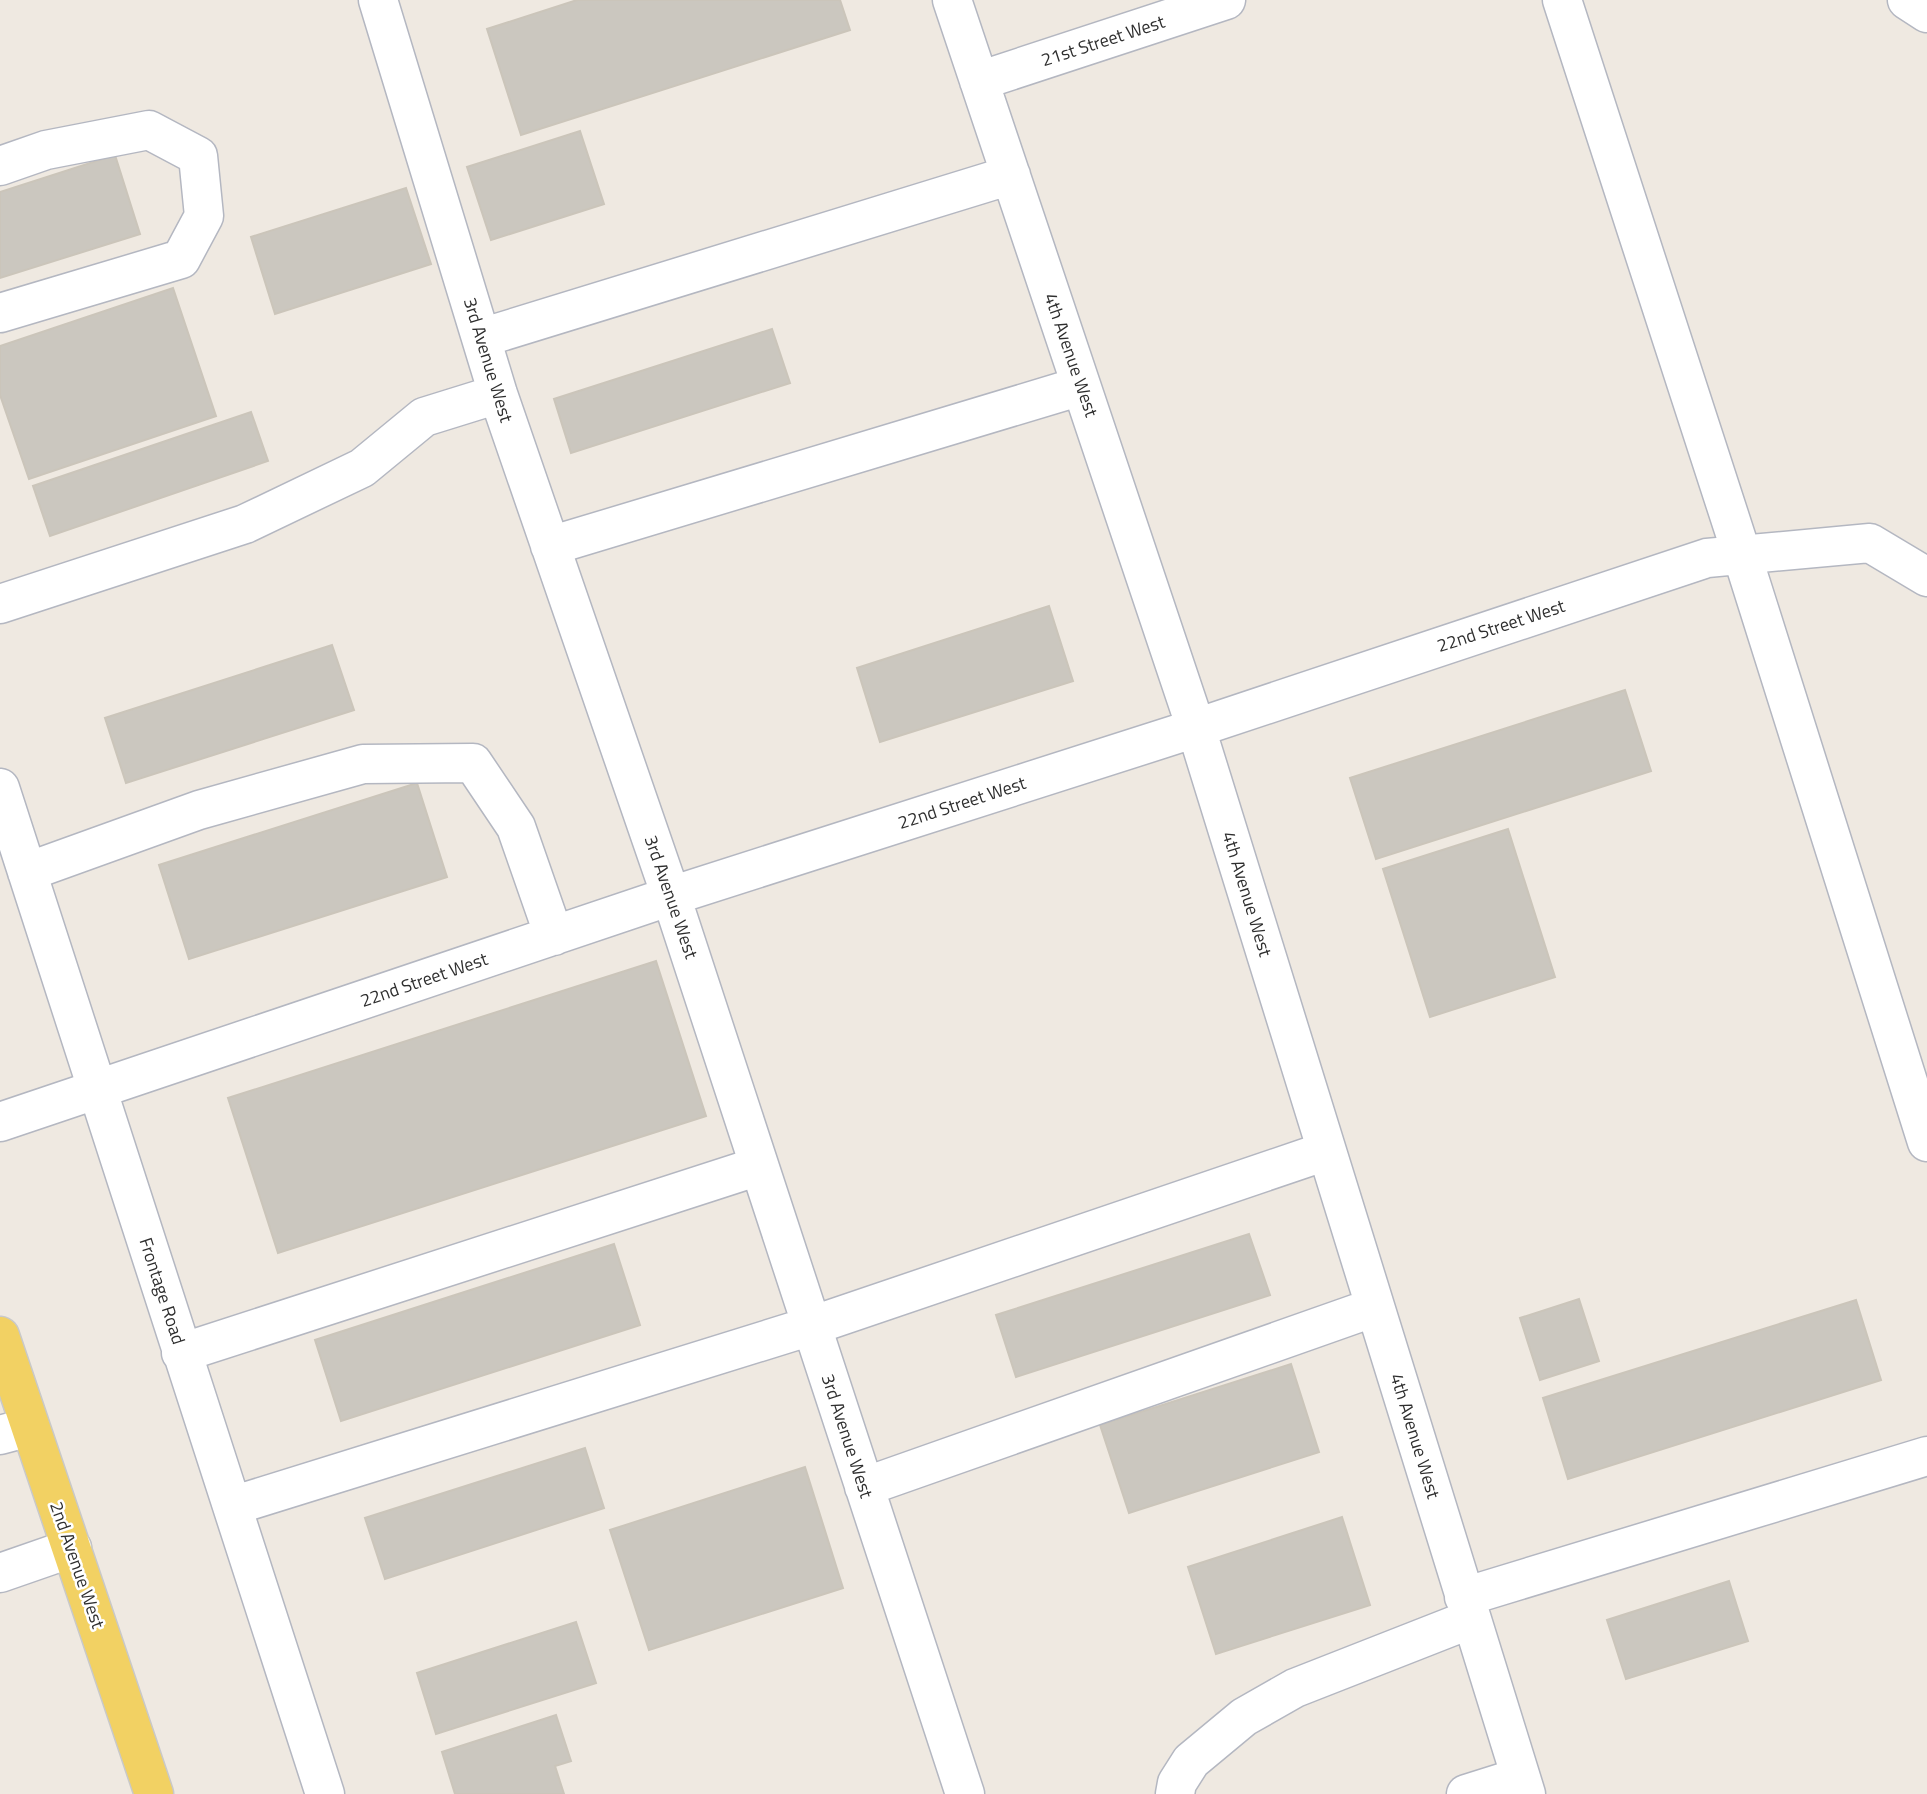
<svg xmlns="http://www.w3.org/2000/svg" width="1927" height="1794" viewBox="0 0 1927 1794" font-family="'Titillium Web',sans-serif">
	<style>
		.building { fill: #cbc7bf; stroke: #cbc5ba; stroke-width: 2 }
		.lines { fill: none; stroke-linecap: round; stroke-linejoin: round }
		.minor-casing { stroke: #b4b7c1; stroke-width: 41 }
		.major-casing { stroke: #c9c9c9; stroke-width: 41 }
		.minor { stroke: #fff; stroke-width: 38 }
		.major { stroke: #f2d163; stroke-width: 38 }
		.labels { text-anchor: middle; stroke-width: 5; stroke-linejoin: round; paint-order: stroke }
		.street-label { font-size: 18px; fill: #2e2e2e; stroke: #fff }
	</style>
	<rect width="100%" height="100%" fill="#efe9e1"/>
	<path class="building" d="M577,0H840L850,30L521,135L487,29Z
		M580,131L604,204L491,240L467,167Z
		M115,155L140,234L0,278V192Z
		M406,188L431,264L275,314L251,237Z
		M173,288L216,416L29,479L0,395V346Z
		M772,329L790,383L571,453L554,399Z
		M251,412L268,461L50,536L33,486Z
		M1049,606L1073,681L880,742L857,668Z
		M332,645L354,710L126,783L105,718Z
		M1625,690L1651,771L1376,859L1350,778Z
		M417,783L447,877L189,959L159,865Z
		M1508,829L1555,977L1430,1017L1383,869Z
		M656,961L706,1116L278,1253L228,1098Z
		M1249,1234L1270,1295L1016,1377L996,1315Z
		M614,1244L640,1325L341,1421L315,1340Z
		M1579,1299L1599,1361L1540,1380L1520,1318Z
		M1856,1300L1881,1380L1568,1479L1543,1398Z
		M1291,1364L1319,1452L1129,1513L1100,1425Z
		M585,1448L604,1508L385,1579L365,1518Z
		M805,1467L843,1588L649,1650L610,1530Z
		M1342,1517L1370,1605L1216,1654L1188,1567Z
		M1729,1581L1748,1641L1626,1679L1607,1620Z
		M576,1622L596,1683L436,1734L417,1673Z
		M556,1715L571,1761L555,1766L564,1794H455L442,1752Z"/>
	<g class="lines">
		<defs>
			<path id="minor" d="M378,0L498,394L671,896L965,1794
				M952,0L1196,728L1526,1794
				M1562,0L1742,555L1927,1142
				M1907,0L1927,13
				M979,81L1226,0
				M0,166L46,150L149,130L198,156L204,216L181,259L0,313
				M481,338L1011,175
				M550,546L1081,386
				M0,604L245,524L362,468L424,417L498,394
				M0,788L325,1794
				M27,872L199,810L363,764L473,763L516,827L554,936
				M0,1122L671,896L1196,728L1707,558L1870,543L1927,577
				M181,1353L759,1166
				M0,1435L30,1427
				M864,1487L1375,1307
				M232,1506L811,1326L1326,1151
				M0,1573L72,1548
				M1464,1597L1927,1456
				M1175,1794L1177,1783L1191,1761L1244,1717L1295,1688L1471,1619
				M1466,1794L1520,1777"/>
			<path id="major" d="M0,1336L154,1794"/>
		</defs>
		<use href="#minor" class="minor-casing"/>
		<use href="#major" class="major-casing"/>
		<use href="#minor" class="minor"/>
		<use href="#major" class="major"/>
	</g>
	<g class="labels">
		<g class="street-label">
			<text transform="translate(1103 41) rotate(-18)" y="6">21st Street West</text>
			<text transform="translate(1071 355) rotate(71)" y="6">4th Avenue West</text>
			<text transform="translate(488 360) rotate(73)" y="6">3rd Avenue West</text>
			<text transform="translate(1501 626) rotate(-18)" y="6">22nd Street West</text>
			<text transform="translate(962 803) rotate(-18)" y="6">22nd Street West</text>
			<text transform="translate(1247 894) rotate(73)" y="6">4th Avenue West</text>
			<text transform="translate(671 897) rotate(71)" y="6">3rd Avenue West</text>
			<text transform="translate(424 980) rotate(-19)" y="6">22nd Street West</text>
			<text transform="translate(162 1291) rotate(72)" y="6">Frontage Road</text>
			<text transform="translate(847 1436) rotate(72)" y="6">3rd Avenue West</text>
			<text transform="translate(1415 1436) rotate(73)" y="6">4th Avenue West</text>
			<text transform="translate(77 1565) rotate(71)" y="6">2nd Avenue West</text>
		</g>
	</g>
</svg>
